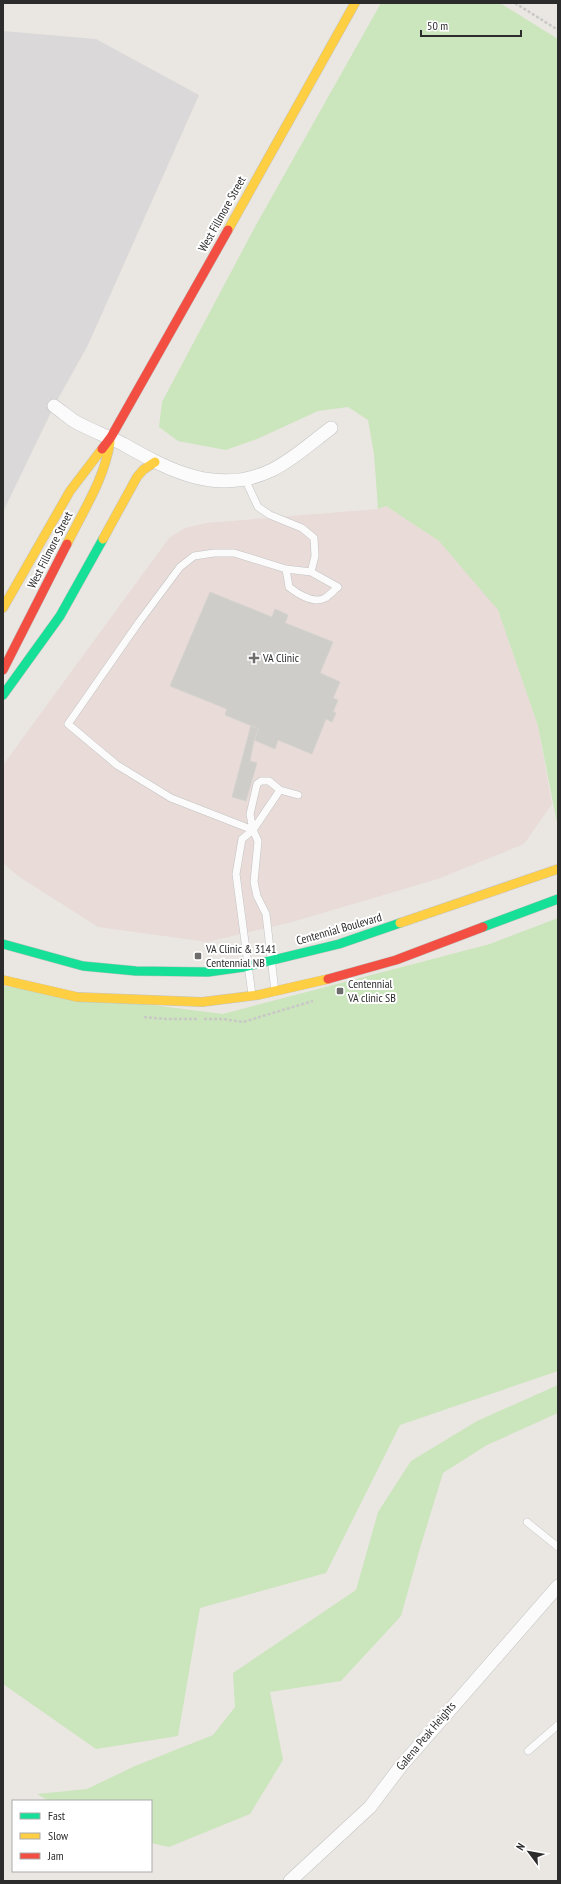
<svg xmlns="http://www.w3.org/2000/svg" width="561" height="1884" viewBox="0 0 561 1884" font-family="'PT Sans Narrow',sans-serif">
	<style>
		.industrial { fill: #dbd8d9 }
		.medical { fill: #e8dbd8 }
		.green { fill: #cbe5bc }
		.building { fill: #cfcdc9; stroke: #d5d3ce }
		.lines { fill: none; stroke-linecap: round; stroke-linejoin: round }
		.lane-casing { stroke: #c3c3c3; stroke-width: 8 }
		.street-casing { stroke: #c3c3c3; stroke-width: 14 }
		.fast-casing { stroke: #c3c3c3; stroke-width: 10 }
		.slow-casing { stroke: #c3c3c3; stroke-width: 10 }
		.jam-casing { stroke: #c3c3c3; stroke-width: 10 }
		.path { stroke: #c8c8c7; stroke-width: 2.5; stroke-dasharray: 3 2; stroke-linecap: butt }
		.lane { stroke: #fcfbfb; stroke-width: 7 }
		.street { stroke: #fcfbfb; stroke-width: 13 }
		.fast { stroke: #16e098; stroke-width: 9 }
		.slow { stroke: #ffcf43; stroke-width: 9 }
		.jam { stroke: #f24e42; stroke-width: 9 }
		.poi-dot { fill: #6e6d6c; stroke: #fff; stroke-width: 1.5 }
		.labels { text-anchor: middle; stroke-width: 4; stroke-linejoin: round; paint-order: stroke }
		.street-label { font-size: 12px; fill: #2c2c2c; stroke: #fff }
		.poi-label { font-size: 12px; fill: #2c2c2c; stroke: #fff; text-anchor: start }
	</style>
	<rect width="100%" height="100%" fill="#eae7e2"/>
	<path class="industrial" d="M3,31L96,39L199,95L88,345L54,406L3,512Z"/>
	<path class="medical" d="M386,506L439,541L497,607L538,726L552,804L524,844L438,879L292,922L207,942L98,927L18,876L3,863V765L169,538L185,528L206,523L378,509Z"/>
	<path class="green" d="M381,3H500L558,39V828L538,726L498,610L439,541L386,506L378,509L374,454L368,420L348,407L318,411L257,439L226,450L178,441L159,427L162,402L256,225Z
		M558,918V1371L400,1425L326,1573L200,1608L178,1736L96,1749L3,1684V986L223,1014L490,944Z
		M558,1385V1413L487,1445L443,1473L420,1548L401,1616L341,1681L270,1692L283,1760L250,1814L169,1847L151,1843V1801H49L37,1794L87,1789L135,1766L213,1735L235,1707L233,1673L356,1590L378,1512L411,1461L477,1421Z"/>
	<path class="building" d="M210,592L272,617L275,609L288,615L285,623L333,642L320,673L340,682L333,698L338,700L333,712L336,713L332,722L326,719L312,754L278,740L275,749L254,740L259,729L225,715L227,709L170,686Z
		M251,725L259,729L254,740L250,761L257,763L246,801L232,797Z"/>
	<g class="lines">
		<defs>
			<path id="lane" d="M245,479L258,507L270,515L302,528L314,538L315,556L311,572L286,569L234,553H214L194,556L180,567L139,622L68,724L117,765L171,798L253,830
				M286,569L289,587C298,594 314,604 325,598C330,595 334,590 338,587L311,572
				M275,992L266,914L257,896L254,882L258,841L253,830L250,814L257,784L261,781H269L280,790L298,795
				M252,995L236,874L242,839L253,830L280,790
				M527,1522L558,1547
				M528,1751L558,1725"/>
			<path id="street" d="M54,406C61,411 67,416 74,421C90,430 107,436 123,444C170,471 218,496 272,470C294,459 312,442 331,428
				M290,1881L370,1807L401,1766L558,1586"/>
			<path id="fast" d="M3,695L60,616L103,539
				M483,927L558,899
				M3,944L83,966L136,971L208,972L244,967L339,944L400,923"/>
			<path id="slow" d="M228,230L355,3
				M103,539L137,477L143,470L155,462
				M67,544C83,511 105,478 110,442
				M3,608L70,491L102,449
				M400,923L558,869
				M3,980L77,997L202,1002L258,995L328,979"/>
			<path id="jam" d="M102,449L111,437L228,230
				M3,670L67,544
				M328,979L396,960L483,927"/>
		</defs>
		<use href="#lane" class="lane-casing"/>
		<use href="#street" class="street-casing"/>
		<use href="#fast" class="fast-casing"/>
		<use href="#slow" class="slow-casing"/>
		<use href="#jam" class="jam-casing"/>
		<path class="path" d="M515,3L558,30
			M144,1017L166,1019H199
			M204,1019H223L243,1022L313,1001"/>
		<use href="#lane" class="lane"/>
		<use href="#street" class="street"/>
		<use href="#fast" class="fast"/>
		<use href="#slow" class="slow"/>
		<use href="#jam" class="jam"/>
	</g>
	<g class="poi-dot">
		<path d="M252 652h4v4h4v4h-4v4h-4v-4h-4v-4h4z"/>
		<rect x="194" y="952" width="8" height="8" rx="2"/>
		<rect x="336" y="987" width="8" height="8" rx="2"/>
	</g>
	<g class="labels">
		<g class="street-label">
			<text transform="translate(222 214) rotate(-61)" y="4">West Fillmore Street</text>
			<text transform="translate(50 550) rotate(-63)" y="4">West Fillmore Street</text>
			<text transform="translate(339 929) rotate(-16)" y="4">Centennial Boulevard</text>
			<text transform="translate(426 1736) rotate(-50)" y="4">Galena Peak Heights</text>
		</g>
		<g class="poi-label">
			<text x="263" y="662">VA Clinic</text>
			<text x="206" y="953">VA Clinic &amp; 3141<tspan x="206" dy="14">Centennial NB</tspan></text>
			<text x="348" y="988">Centennial<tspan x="348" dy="14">VA clinic SB</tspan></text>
		</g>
	</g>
	<rect width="561" height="1884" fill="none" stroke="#2c2c2c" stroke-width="8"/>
	<rect x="12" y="1800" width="140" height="72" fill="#ffffff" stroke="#ababab"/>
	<rect x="20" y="1813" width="20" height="6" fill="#16e098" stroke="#ababab"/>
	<text x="48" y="1820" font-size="12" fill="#2c2c2c">Fast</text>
	<rect x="20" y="1833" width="20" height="6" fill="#ffcf43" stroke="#ababab"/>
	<text x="48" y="1840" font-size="12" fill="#2c2c2c">Slow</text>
	<rect x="20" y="1853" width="20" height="6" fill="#f24e42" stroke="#ababab"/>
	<text x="48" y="1860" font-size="12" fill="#2c2c2c">Jam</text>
	<g transform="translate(529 1852) rotate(302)" stroke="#ffffff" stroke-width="3" paint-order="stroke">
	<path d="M0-3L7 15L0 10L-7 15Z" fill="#2c2c2c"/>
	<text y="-6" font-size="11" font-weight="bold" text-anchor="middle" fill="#2c2c2c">N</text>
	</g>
	<path d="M421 30v6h100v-6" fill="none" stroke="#2c2c2c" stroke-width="2"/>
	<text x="427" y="30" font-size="12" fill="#2c2c2c" stroke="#ffffff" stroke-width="3" paint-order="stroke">50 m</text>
</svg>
